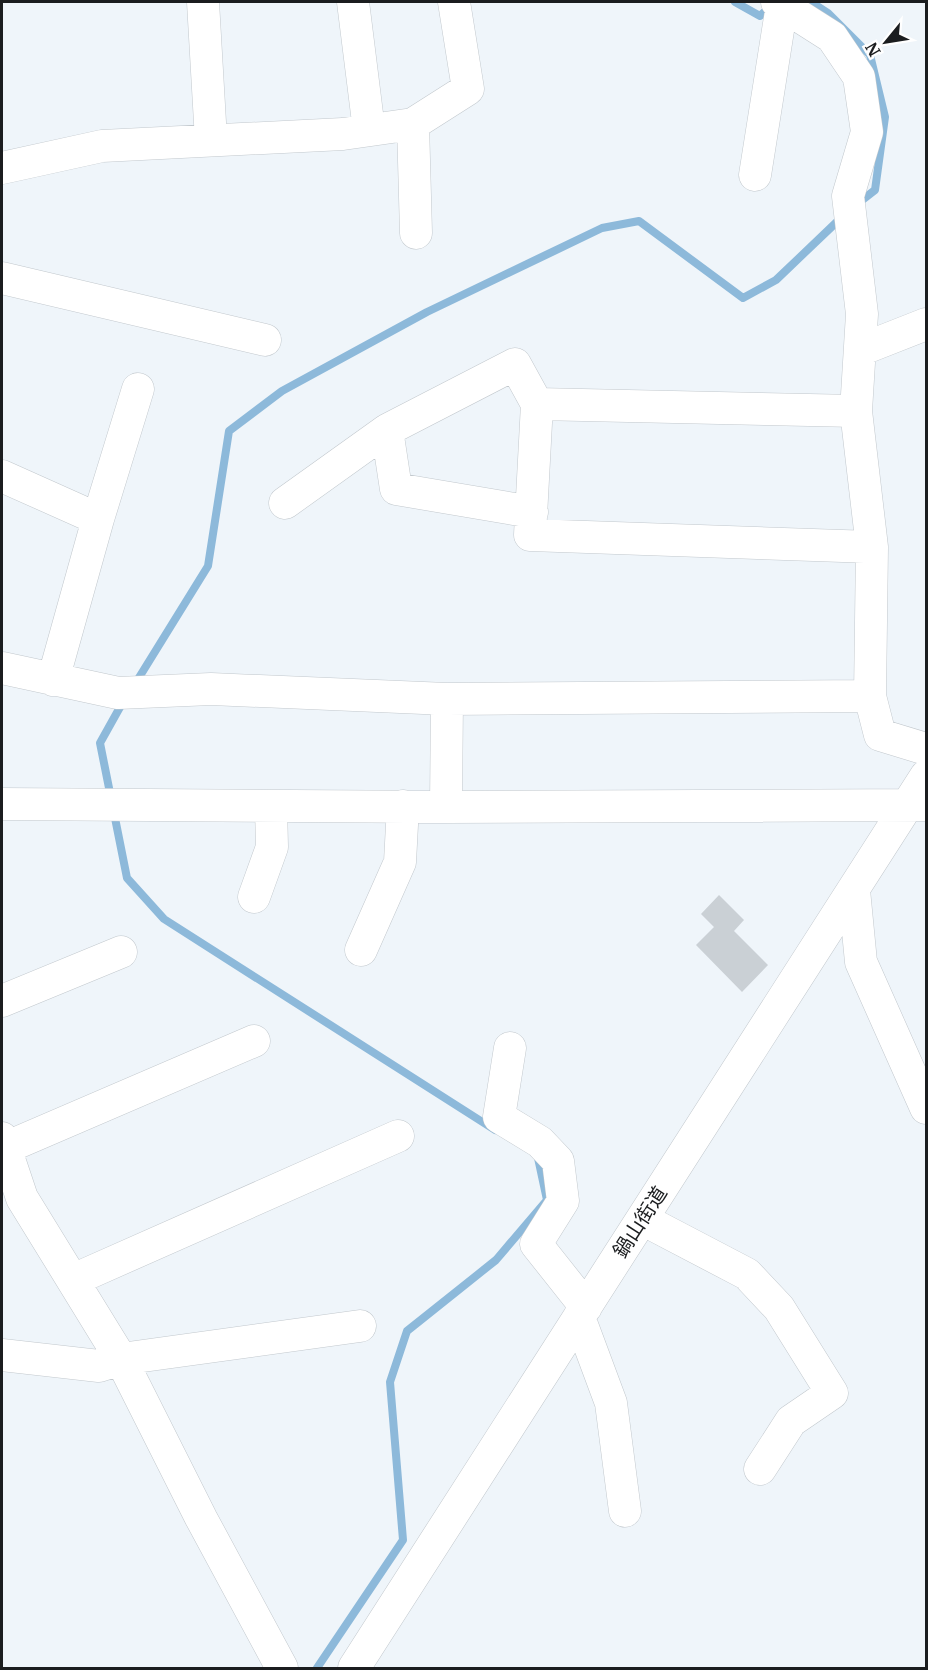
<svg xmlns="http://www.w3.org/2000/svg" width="928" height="1670" viewBox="0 0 928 1670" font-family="Merriweather,'Noto Sans JP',serif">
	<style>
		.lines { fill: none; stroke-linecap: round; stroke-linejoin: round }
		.stream { stroke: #8db9da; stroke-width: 8 }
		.building { fill: #cad0d5 }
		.minor-casing { stroke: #c2c8cd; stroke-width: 33 }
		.minor { stroke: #fff; stroke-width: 32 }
		.labels { text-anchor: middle; stroke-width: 4.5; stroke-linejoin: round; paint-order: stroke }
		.street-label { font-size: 20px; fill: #1b1d1f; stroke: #fff }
	</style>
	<rect width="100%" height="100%" fill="#eff5fa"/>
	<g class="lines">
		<path class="stream" d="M735,2L760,16L773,4
			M811,2L828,13L870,55L885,117L875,190L857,204
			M135,684L208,566L229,431L282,391L427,312L602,228L639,221L743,298L776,280L843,216
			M124,700L100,743L127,878L164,919L495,1130
			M317,1668L403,1540L390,1382L407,1331L496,1260L547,1200L538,1158"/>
	</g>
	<path class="building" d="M719,895L744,920L734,931L768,965L742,992L696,945L714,927L701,914Z"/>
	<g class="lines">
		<defs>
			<path id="minor" d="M203,2L211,140
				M353,2L369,130
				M777,2L832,37L859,77L867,132L848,196L862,314L856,411L872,547
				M413,124L416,233
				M2,168L102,146L343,134L413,124L468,89L454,2
				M755,175L782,5
				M2,278L265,340
				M860,350L926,324
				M856,411L537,404L530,535L872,547L870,696L880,735L926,749
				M2,476L98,519L53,680
				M285,503L387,430
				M532,512L396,489L387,430L515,364L537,404
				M98,519L138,389
				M2,668L118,693L211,689L447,699L446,807
				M447,699L870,696
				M2,804L446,807L925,805
				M854,890L861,962L926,1108
				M254,897L272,847L271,806
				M361,950L400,862L403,806
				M2,1001L121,952
				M510,1048L499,1117L540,1142L558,1161L563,1201L536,1244L586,1307
				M2,1138L22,1198L121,1359L201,1518L282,1668
				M5,1148L254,1041
				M642,1219L747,1274L779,1308L832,1393L791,1421L760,1469
				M73,1280L398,1136
				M579,1317L611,1403L625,1511
				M2,1355L99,1366L121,1359L360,1326
				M354,1668L926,776"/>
		</defs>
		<use href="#minor" class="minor-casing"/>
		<use href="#minor" class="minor"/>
	</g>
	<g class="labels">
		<g class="street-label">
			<text transform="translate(640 1222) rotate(-57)" y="7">鍋山街道</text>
		</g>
	</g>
	<rect width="928" height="1670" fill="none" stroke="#1b1d1f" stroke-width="6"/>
	<g transform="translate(886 42) rotate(240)" stroke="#ffffff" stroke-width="4.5" paint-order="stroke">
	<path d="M0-4.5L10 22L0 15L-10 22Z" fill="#1b1d1f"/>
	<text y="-9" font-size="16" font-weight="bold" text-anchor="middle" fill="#1b1d1f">N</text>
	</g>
</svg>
